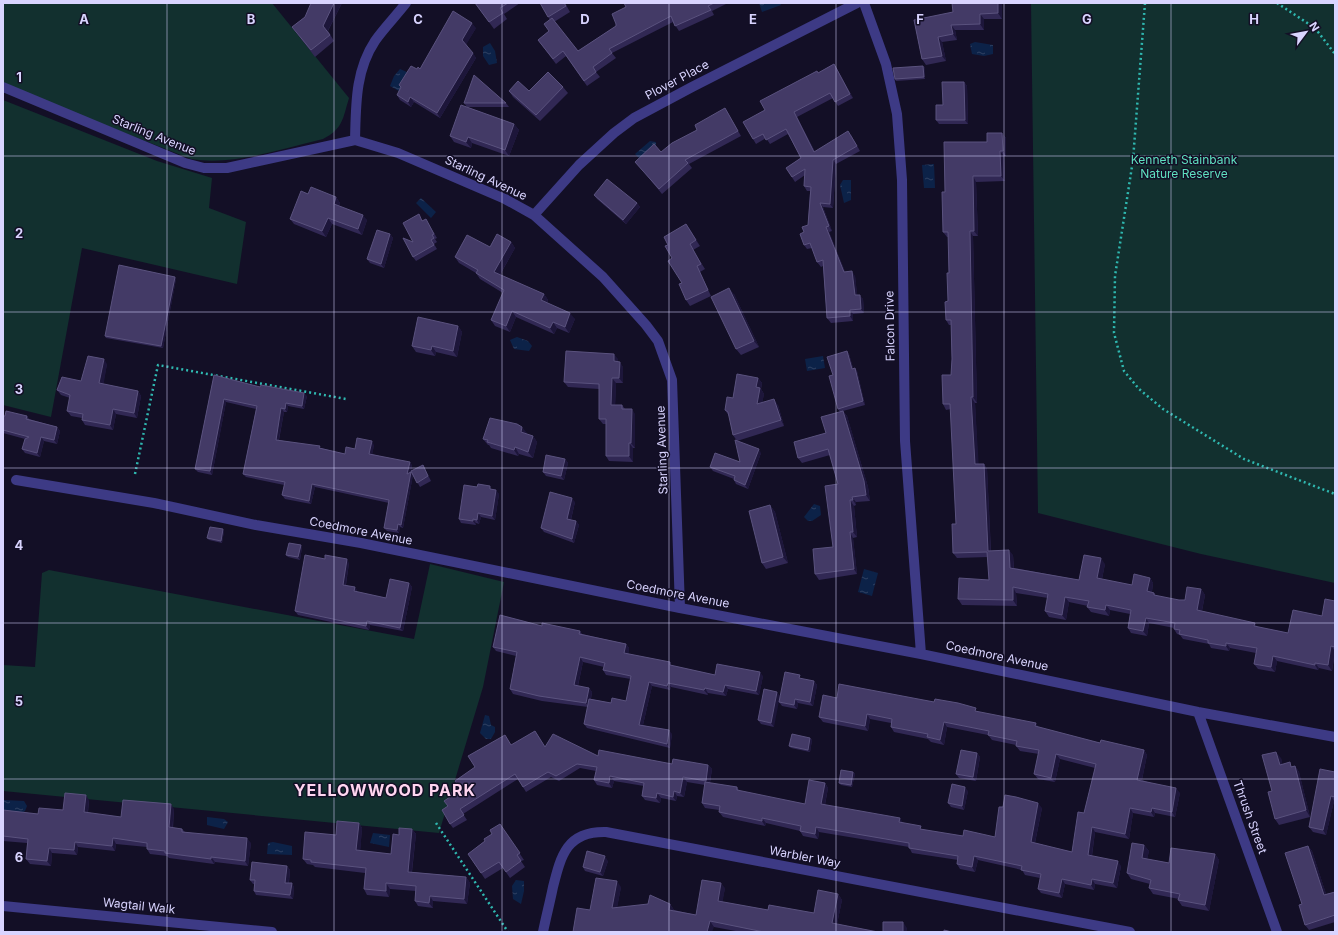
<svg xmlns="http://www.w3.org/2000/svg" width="1338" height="935" viewBox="0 0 1338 935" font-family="Inter,sans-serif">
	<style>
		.park { fill: #12302f }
		.water { fill: url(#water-ripples) }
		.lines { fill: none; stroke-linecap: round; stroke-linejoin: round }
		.path { stroke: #2fb8b0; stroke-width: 2.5; stroke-dasharray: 2 3; stroke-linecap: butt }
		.street { stroke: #3d3a85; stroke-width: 10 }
		.wall { fill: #312854; fill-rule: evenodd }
		.shaded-wall { fill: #1d163a }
		.building { fill: #433a66; stroke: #5a527e }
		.grid { fill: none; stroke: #d9d4ff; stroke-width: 1; stroke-opacity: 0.55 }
		.labels { text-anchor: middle; stroke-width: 3; stroke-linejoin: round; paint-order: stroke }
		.street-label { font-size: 12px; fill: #d9d4ff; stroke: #130f26 }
		.park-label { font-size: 12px; fill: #5fe0c0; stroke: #130f26 }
		.district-label { font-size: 16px; font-weight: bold; letter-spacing: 1px; fill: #ffd6f0; stroke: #130f26 }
		.grid-label { font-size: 13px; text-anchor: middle; font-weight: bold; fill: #d9d4ff; stroke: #130f26; stroke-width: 3; stroke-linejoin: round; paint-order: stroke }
	</style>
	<defs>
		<pattern id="water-ripples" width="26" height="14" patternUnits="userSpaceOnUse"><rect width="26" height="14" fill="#0c2248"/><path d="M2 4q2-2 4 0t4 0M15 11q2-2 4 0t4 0" fill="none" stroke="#2f4163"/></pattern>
	</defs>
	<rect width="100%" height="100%" fill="#130f26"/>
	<path class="park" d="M3,3H272L349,98C343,118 343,129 323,139C280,149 234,166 191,159L3,85Z
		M1031,3H1335V583L1201,554L1038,513Z
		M3,100L157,161L212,178L209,208L246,222L237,284L82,248L51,417L3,405Z
		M430,564L504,582L483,687L439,833L3,791V665L35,667L42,573L49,570L414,639Z"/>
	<path class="water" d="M759,3H780L781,5L762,12Z
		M975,42L993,45V54L984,56L972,54L970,44Z
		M490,43L495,51L497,63L489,65L483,56V47Z
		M400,69L409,73L402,88L399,91L390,86L394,76Z
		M650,141L656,142V148L642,161L635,154Z
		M934,164L935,188H924L922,165Z
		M843,180H851V200L844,203L840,185Z
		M421,198L436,212L431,218L416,203Z
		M517,337L528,341L532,346L529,351L514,349L510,340Z
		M823,356L825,368L807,371L805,359Z
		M814,504L820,506L821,515L812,521H808L804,517Z
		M864,569L878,573L872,596L858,592Z
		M485,715L489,716L491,725L495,727V732L491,739H486L480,733Z
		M4,800L24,801L27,806L25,811L22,813L3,810Z
		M207,817L224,819L228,822L224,829L207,825Z
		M373,833L390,835L389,847L370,843Z
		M273,842L292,846V855L267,854L268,843Z
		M516,880L524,881V891L521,904L513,899L512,886Z"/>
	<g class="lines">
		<path class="path" d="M1145,3L1133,160L1115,276L1114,333L1124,371L1139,389L1163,409L1244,459L1335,494
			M1277,3L1315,28L1335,54
			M135,474L158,365L346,399
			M436,823L508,932"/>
		<path class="street" d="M864,3L886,64L897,114L902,180L905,441L921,654
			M3,87L185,163L204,168H227L355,140L398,153L505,199L534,215L603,277L646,325L658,341L672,380L680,608
			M355,140C356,106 355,71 375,41C384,28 396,16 406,3
			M534,215L579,165L614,133L634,118L692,87L857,3
			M16,480L154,503L256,525L361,543L680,608L921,654L1198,712L1335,737
			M1198,712L1277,932
			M3,906L272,932
			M543,932C546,917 550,902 553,887C561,855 567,831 606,832L1130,932"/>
	</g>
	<path class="wall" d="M342,3L328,31L334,41L315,57L292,27L305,17Z
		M475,3H520L504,14L507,19L494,29Z
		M540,3H565L570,12L554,22L578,51L616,26L626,7L624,3H728L712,11L714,15L679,31L673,22L612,53L616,58L596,72L600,77L587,86L566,56L556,64L538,40L549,31L550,20Z
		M1002,3V19H984V30H955L957,40L942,42L946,61L926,65L922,59L914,20Z
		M476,28L466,44L476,58L440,118L414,102L411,107L400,100L397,95L401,88L399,85L417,69H420Z
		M834,64L837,69L853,98L838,106L833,98L797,117L815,152L851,135L860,151L836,164L833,208L823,207L832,231L829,232L845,272L855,276L857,295L863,299L864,313L853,314V321L831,323L827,318L823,266L821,267L817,262L812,248L807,249L804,245V232L808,225L810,191H807L804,186L805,175L795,182L786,168L801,158L788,134L770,144L766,138L756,144L753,139L765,110L818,73Z
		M923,66L925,68V79L896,81L895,79Z
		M964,82L967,86L968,124H939L936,120Z
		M563,87L568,93L540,121L513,97L509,91H529Z
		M464,103H506L509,107H467Z
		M725,108L728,113L741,136L689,164L692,168L662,194L639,166L635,162L661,152L697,130Z
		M514,124L519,130L509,156L472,143L471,148L454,142L450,136Z
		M1002,133L1006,138V156H1004L1005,181L976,182L978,236H973L977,403H975L978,464H984L987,469L991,551L1013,555L1014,568L1079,580L1105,564L1102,579L1132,585L1150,578L1153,583L1152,592L1154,593L1156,596L1179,600H1185L1201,589L1205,595L1202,611L1258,627L1288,633L1322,616L1335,601V652L1332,671L1319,668L1318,670L1277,661L1275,672L1258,669L1254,664L1256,653L1230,648L1229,651L1211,648L1209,644L1183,639L1180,635L1177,634L1174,629V628L1149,623L1147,636L1131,633L1128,628L1130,614L1110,610L1109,616L1091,612L1087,607L1088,606L1069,602L1066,620L1049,617L1045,611L1048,598L1016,593L1017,606L962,605L958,599L989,580L988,557L957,558L953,553L956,524L951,409L946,410L943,404L951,375L952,359L951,325H949L946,320L948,301L949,273L948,237H947L943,232L945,192L987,142Z
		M308,194L336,197L340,203L339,206L367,220L362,235L332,224L326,237L294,224L290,219Z
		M594,195L637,203L640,207L626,224L597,199Z
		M423,220L428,223L437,238L435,239L437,242L434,244L437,249L416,261L413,257V242Z
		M686,224L700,246L693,250L705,269L700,272L711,296L690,306L686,300L682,283L672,258L668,245Z
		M390,234L393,238L384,268L370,263L367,259Z
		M511,242L515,248L500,275L544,294L548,300L547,303L575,319L569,333L557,328L554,334L516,317L510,332L495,326L491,320L503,293L480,279L476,273L459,263L455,257L490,247Z
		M175,277L176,279L163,348L106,338L105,336Z
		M734,294L759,347L741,355L736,349Z
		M458,326L462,332L457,357L436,352L435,356L416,352L412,346Z
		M847,351L849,354L853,368L857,371L865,405L843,411L847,416L868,487L870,501L856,502V505L854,506L857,537L853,538L857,574L819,580L815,574L833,547L838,484L830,455L802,463L798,458L826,433L840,412L838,409L833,375Z
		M618,359L617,362L623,367V383H616L615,405H622L625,409L635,414V448H633V462L609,461L606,456V424H603L599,419V389L568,387L564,382Z
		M107,364L103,384L138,391L141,396L137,418L116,414L113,430L85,425L82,420V418L71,416L67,411L70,398L61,395L57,390L81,381Z
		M214,375L260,387L307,396L304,409L288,406L287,412H284L279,440L321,448L345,454L355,449L374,445L372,454L412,465L411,472L413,475L423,465L431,481L420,487L413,475L403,528L400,527L399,533L387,531L384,528L389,503L315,487L311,504L285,499L282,495L284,485L246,477L243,474L256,409L226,402L212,475L198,472L195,469Z
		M758,378L762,383L761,389L764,394L762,403L778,405L784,426L737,441L733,435L729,416L725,410L733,398Z
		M3,416H27L29,419L57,427L60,431L57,444L44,441L40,457L25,453L22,449L25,439L3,433Z
		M527,433L526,434L533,436L537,442L533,458L519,454L518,456L491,448L489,445H488L483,439Z
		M761,453L748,489L736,484L734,480V479L713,471L710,467L740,462Z
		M565,459L568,463L564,480L546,476L543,472Z
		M492,489L499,494L495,520L481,517L479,524L476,523V525L461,523L459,519Z
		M575,502L571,520L576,521L579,525L574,543L544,532L541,528Z
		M770,505L775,512L788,563L766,569L762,563Z
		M224,531L222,543L209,540L207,538Z
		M302,547L300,560L288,557L286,555Z
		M325,559L349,563L346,585L357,590V592L386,598L409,583L412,587L403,631L370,625L369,630L298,615L295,611Z
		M542,626L580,631L582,634L626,644L629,648L628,654L673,666L715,675L763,676L759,695L728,689L726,696L708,693V695L671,687L670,690L652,686L643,725L672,734L670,748L587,728L584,724L588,707L542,701L513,694L510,689L516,656L496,651L493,647ZM583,662L604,667L603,670L606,675L631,679L626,701L611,703L591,699L592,692L589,688L578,686Z
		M803,679L814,681L817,685L813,706L798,703L797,709L782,706L779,702Z
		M764,689L774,727L761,724L758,720Z
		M837,698L979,712L1100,743L1144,750L1147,755L1142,780L1180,793L1175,817L1155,813L1154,817L1133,813L1129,839L1095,832L1092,856L1121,866L1117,888L1095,884L1094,890L1065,884L1062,898L1041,893L1038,889L1040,878L1025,875L1022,870L978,860L975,872L960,869L957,864L958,860L912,853L909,847L819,832L818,839L803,836L800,831L766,823L765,826L723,817L719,812V810L705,808L702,803L705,785L687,782L684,797L677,796L676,801L661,798L660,803L645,800L642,796L644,786L614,781L612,788L597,785L594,780L596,771L580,768L559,781L551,777L526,792L518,779L463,814L467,820L453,828L450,824L448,806L450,797L460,788L512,745L535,731L545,747L598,756L672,764L708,765L712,769L710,783L737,787L739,791L805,804L825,783L828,788L825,805L903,823L924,830L963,836L995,837L1003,807L1042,808L1035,843L1072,852L1084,813L1095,768L1060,759L1055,782L1038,779L1034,774L1039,754L1020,751L1016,746V745L992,740L988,735L947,727L944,745L931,742L928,739L894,732L891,727V723L870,719L868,731L823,722L819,717Z
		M810,738L812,740L810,752L791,748L789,746Z
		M977,753L980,757L976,781L959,778L956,774Z
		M1281,758L1282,764L1292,766H1295L1299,772L1310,817L1279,825L1275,819L1272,791Z
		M853,772L855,774L852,787L841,785L839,783Z
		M1335,772V801H1334L1326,835L1313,832L1309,827Z
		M968,791L964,810L951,807L948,803Z
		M89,800L88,813L121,817L174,809L173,828L182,829L185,832L251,843L248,866L215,862L214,864L169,858L167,856L150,854L147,849V847L116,844L115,851L78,847L77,855L52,853L51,866L30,864L26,859L27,843L3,841V810L38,814L63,810Z
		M359,823L362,828L360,851L391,854L399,835L412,829L416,834L412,872L466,877L470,883L467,904L433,901V908L418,906L415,901L416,891L390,889L389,897L367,895L364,889L365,873L315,867L313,865L307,864L303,859L336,835Z
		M500,824L524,860L521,861L525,867L510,878L503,868L485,879L468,854L485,841L492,834Z
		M1144,845L1149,851L1147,859L1169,863L1215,854L1219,860L1209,911L1182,906L1178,900L1179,899L1153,894L1149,888L1150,884L1131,879L1127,873Z
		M1308,846L1312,851L1326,894L1335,892V922L1309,930L1305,925L1302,904Z
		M608,861L603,876L585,871L583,867Z
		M287,866L290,870L289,883L294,887L293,899L256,895L254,891V884H253L250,880Z
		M621,887L617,907L670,904L674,910L696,915L725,888L722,902L768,910L814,913L838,894L842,900L837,924L878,932H741L714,927L590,910Z"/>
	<path class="shaded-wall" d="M334,3H342L327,32L323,26Z
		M998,3H1002V19L998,13Z
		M980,14L984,19V30L980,24Z
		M472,23L476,28L466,45L462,40Z
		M951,25L955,30L957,40L953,34Z
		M938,37L942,42L946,61L942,56Z
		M473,53L476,58L440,118L437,113Z
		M834,64L837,69L853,98L850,94Z
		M923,66L925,68V79L924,77Z
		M964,82L967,86L968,124L965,120Z
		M410,97L414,102L411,107L408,102Z
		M794,112L797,117L818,157L814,152Z
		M514,124L519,130L509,156L505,150Z
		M1002,133L1006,138V156L1003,151Z
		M468,137L472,143L471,148L466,142Z
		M1000,151L1004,156L1005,181L1001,176Z
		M833,160L836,164L833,208L830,204Z
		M973,176L976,182L978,236L974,231Z
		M336,197L340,203L338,209L334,204Z
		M637,203L640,207L626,224L623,220Z
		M820,203L823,207L832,231L829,226Z
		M363,215L367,220L362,235L358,229Z
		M328,218L332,224L326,237L322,231Z
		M686,224L690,229L700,246L696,240Z
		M826,227L829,232L847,276L844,272Z
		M970,231L973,236L977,403L973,397Z
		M390,234L393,238L384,268L381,264Z
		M511,242L515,248L498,278L494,272Z
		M852,271L855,276L858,300L855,295Z
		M175,277L176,279L163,348L161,346Z
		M729,288L734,294L759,347L754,341Z
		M544,294L548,300L545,307L541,300Z
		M860,295L863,299L864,313L861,309Z
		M850,310L853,314V321L850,316Z
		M512,311L516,317L510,332L506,326Z
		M570,313L575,319L569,333L565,327Z
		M553,322L557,328L554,334L550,328Z
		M458,326L462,332L457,357L453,351Z
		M432,346L436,352L435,356L431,350Z
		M847,351L849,354L854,372L852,369Z
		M614,354L618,359L617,367L614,361Z
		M104,359L107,364L103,388L99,383Z
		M620,362L623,367V383L619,378Z
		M855,368L857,371L865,405L863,401Z
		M612,378L616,383L615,410L611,405Z
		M758,378L762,383L761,389L764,394L761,410L757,404L756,387Z
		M138,391L141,396L137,418L134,413Z
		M304,393L307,396L304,409L302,406Z
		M971,397L975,403L979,469L975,464Z
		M224,399L226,402L212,475L210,471Z
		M774,399L778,405L784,426L781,420Z
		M286,403L288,406L287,412L285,409Z
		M281,408L284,412L278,443L276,440Z
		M113,409L116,414L113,430L110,425Z
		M632,409L635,414V448L631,443Z
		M843,411L847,416L868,487L870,501L866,495Z
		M57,427L60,431L57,444L54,440Z
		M522,427L527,433L525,438L521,432Z
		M533,436L537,442L533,458L528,452Z
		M41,437L44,441L40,457L37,453Z
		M372,441L374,445L372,457L369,454Z
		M629,443L633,448V462L629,456Z
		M515,447L519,454L518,456L514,450Z
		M759,449L761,453L748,489L745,485Z
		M565,459L568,463L564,480L561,476Z
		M410,462L412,465L410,477L407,474Z
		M984,464L987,469L991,557L988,551Z
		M411,472L413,475L403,528L401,525Z
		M312,484L315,487L311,504L309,501Z
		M496,490L499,494L495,520L492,516Z
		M852,497L856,502V505L853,500Z
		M572,498L575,502L570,523L567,519Z
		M850,500L854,506L857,537L853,532Z
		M770,505L775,512L788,563L783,557Z
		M478,513L481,517L479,524L477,520Z
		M473,519L476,523V525L473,521Z
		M576,521L579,525L574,543L572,539Z
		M398,524L400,527L399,533L397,530Z
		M223,529L224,531L222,543L221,541Z
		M850,532L853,538L857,574L854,569Z
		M301,545L302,547L300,560L298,557Z
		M1009,550L1013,555L1014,573L1010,568Z
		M1101,558L1105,564L1101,583L1097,578Z
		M347,559L349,563L345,588L343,585Z
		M1150,578L1153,583L1151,596L1147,591Z
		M409,583L412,587L403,631L400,628Z
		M355,587L357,590V595L354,591Z
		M1013,587L1016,593L1017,606L1013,600Z
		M1201,589L1205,595L1201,615L1197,610Z
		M1065,597L1069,602L1066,620L1062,615Z
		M1106,605L1110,610L1109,616L1105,610Z
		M1146,618L1149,623L1147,636L1143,631Z
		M367,621L370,625L369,630L366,626Z
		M1255,623L1258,628L1254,626Z
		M1226,643L1230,648L1229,651L1226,646Z
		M626,644L629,648L628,658L624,653Z
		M1331,646L1335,651L1332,671L1328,665Z
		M1273,656L1277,661L1275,672L1271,667Z
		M580,657L583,662L577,689L574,685Z
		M1315,663L1319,668L1318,670L1315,665Z
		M760,672L763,676L759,695L756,691Z
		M814,681L817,685L813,706L810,702Z
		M649,682L652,686L642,729L639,725Z
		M668,683L671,687L670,690L667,686Z
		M725,685L728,689L726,696L723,692Z
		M589,688L592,692L589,707L586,703Z
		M705,688L708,693V695L704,690Z
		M777,692L780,696L774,727L771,723Z
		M795,699L798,703L797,709L794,705Z
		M867,714L870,719L868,731L865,726Z
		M944,722L947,727L944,745L940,740Z
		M1036,723L1039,728L1035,726Z
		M669,730L672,734L670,748L667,744Z
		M810,738L812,740L810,752L808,750Z
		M1144,750L1147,755L1141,784L1137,780Z
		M1276,752L1281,758L1284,771L1280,765Z
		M977,753L980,757L976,781L973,777Z
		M1056,754L1060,759L1055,782L1051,778Z
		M708,765L712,769L709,786L706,781Z
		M1295,766L1299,772L1310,817L1306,810Z
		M853,772L855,774L852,787L851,785Z
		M610,776L614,781L612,788L609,783Z
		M683,777L687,782L684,797L680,793Z
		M825,783L828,788L824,809L821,804Z
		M965,787L968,791L964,810L962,806Z
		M1176,788L1180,793L1175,817L1172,812Z
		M674,791L677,796L676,801L673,797Z
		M657,793L661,798L660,803L656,798Z
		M86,795L89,800L87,817L84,812Z
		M1331,796L1334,801L1326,835L1323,830Z
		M1038,803L1042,808L1034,847L1031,842Z
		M171,804L174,809L172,832L169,827Z
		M1130,808L1133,813L1129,839L1125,834Z
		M1152,808L1155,813L1154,817L1151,812Z
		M762,818L766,823L765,826L762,821Z
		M900,818L903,823L899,822Z
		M359,823L362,828L360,855L356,850Z
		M816,827L819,832L818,839L815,834Z
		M1092,827L1095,832L1091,860L1088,855Z
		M412,829L416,834L411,877L408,872Z
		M113,838L116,844L115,851L112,846Z
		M247,838L251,843L248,866L245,861Z
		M75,842L78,847L77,855L74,850Z
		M1144,845L1149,851L1146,864L1142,858Z
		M1308,846L1312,851L1328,900L1324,895Z
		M49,848L52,853L51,866L47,861Z
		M1215,854L1219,860L1209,911L1205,905Z
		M605,856L608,861L603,876L600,872Z
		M974,856L978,860L975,872L972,867Z
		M211,857L215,862L214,864L211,859Z
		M1118,861L1121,866L1117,888L1113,883Z
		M287,866L290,870L288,887L285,883Z
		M466,877L470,883L467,904L464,899Z
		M1062,879L1065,884L1062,898L1059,893Z
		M1092,879L1095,884L1094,890L1091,885Z
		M617,881L621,887L616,914L612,908Z
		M292,883L294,887L293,899L290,895Z
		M386,883L390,889L389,897L386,891Z
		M721,883L725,888L722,906L718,901Z
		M838,894L842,900L836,929L832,923Z
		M430,896L433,901V908L429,903Z
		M670,904L674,910L673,915L669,910Z
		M710,921L714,927L712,932H707Z
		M903,922L907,928V932H903Z"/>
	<path class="building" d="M311,3H334L323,26L330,35L311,50L292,27L305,17Z
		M475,3H508L500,8L503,13L489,22Z
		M540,3H564L566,6L548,17Z
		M624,3H714L708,6L711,10L675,26L671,16L609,49L612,53L593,67L596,72L584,81L563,51L553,59L538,40L549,31L544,24L552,18L578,51L616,26V24L612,14L626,7Z
		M952,3H998V13L980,14V24L951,25L953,34L938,37L942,56L922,59L914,20L953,12Z
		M453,11L472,23L462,40L473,53L437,113L410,97L408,102L397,95L401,87L399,85L411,66L417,69L418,67L420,69Z
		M834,64L850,94L835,102L830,93L794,112L814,152L848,131L857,146L833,160L830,204L820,203L829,226L826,227L844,272L852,271L855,295H860L861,309L850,310V316L827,318L823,260L817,262L810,243L804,245L800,234L804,232L802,227L808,225L811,187L804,186L805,169L792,177L786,168L801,158L786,129L766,140L763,134L753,139L743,122L765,110L760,101L817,71L818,73Z
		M923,66L924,77L895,79L893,68Z
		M548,72L563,87L536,115L509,91L518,81L529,91Z
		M474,75L506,103H464Z
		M942,82H964L965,120H936V105H943Z
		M461,105L514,124L505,150L468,137L466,142L450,136Z
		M725,108L738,131L685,160L688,163L659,189L635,162L654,144L661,152L672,143L697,130L695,125Z
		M987,133H1002L1003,151H1000L1001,176H973L974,231H970L973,397H971L975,464H984L988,551L1009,550L1010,568L1079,580L1084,555L1101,558L1097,578L1132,585L1134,574L1150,578L1147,591L1154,593V595L1179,600H1185L1187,587L1201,589L1197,610L1255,623L1254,626L1288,633L1293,610L1322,616L1325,599L1335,601V647L1331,646L1328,665L1315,663V665L1273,656L1271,667L1254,664L1257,648L1226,643V646L1208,643V640L1179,634L1180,630L1174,629L1175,623L1146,618L1143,631L1128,628L1131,610L1106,605L1105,610L1087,607L1089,601L1065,597L1062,615L1045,611L1048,594L1013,587V600L958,599L959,578L989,580L987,552L953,553L952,524H956L950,404H943L942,375H951L952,359L951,320H946L945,302L948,301L947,273H949L948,232H943L942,192H945L944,142H987Z
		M607,179L637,203L623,220L594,195Z
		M311,187L336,197L334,204L363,215L358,229L328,218L322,231L290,219L301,191L308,194Z
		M419,214L422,221L426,219L434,234L432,235L434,238L431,240L434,245L413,257L403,238L413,242L403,223Z
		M686,224L696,240L690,244L701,264L697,266L708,290L686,300L679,284L682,283L668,261L672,258L665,246L668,245L664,237Z
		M377,230L390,234L381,264L367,259Z
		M497,234L511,242L494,272L544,294L541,300L570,313L565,327L553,322L550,328L512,311L506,326L491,320L504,290L476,273L478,270L455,257L467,235L490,247Z
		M119,265L175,277L161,346L105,336Z
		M729,288L754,341L736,349L711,297Z
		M418,317L458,326L453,351L432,346L431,350L412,346Z
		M566,351L614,354V361L620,362L619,378H612L611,405H622V409H632L631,443H629V456H606V419H599V384L564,382Z
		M847,351L852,369L855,368L863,401L838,409L829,376L833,375L827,357Z
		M88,356L104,359L99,383L138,391L134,413L113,409L110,425L82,420L83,414L67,411L70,395L57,390L62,377L81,381Z
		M737,374L758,378L756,387L760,388L757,404L774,399L781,420L733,435L728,412L725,410L727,397L733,398Z
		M214,375L260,387L261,385L304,393L302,406L286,403L285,409L281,408L276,440L320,446L319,448L345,454L346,447L355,449L357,438L372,441L369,454L410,462L407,474L411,472L401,525L398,524L397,530L384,528L389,500L312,484L309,501L282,495L285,482L243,474L257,406L224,399L210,471L195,469Z
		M6,411L27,416L26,419L57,427L54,440L41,437L37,453L22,449L25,439L29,437L3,430V416H5Z
		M843,411L864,481L866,495L852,497L853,500H850L853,532H850L854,569L815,574L813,549L833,547L825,486L838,484L828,449L798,458L794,442L826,433L821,417Z
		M490,418L517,424L522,427L521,432L533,436L528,452L515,447L514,450L487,442L488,440L483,439Z
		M735,440L759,449L745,485L734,480L735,476L710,467L715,453L740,462Z
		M546,455L565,459L561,476L543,472Z
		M423,465L428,476L417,483L411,471Z
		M478,484L490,486V489L496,490L492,516L478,513L477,520L473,519V521L459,519L464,485L477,487Z
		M550,492L572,498L567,519L576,521L572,539L541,528Z
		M770,505L783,557L762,563L749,511Z
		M210,527L223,529L221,541L207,538Z
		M289,543L301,545L298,557L286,555Z
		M305,555L325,559V555L347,559L343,585L355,587L354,591L386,598L390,579L409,583L400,628L367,621L366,626L295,611Z
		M500,615L542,626V623L580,631L579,634L626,644L624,653L670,662V665L715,675L717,664L760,672L756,691L725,685L723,692L705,688L704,690L668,683L667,686L649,682L639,725L669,730L667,744L584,724L589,699L611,703L612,698L626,701L631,676L603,670L605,663L580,657L574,685L589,688L586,703L539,696L510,689L517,652L493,647Z
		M785,672L800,675L799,678L814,681L810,702L795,699L794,705L779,702Z
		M839,684L934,702L935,699L958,703L976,708L975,711L1036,723L1035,726L1100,743L1101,740L1144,750L1137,780L1176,788L1172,812L1152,808L1151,812L1130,808L1125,834L1092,827L1088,855L1118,861L1113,883L1092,879L1091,885L1062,879L1059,893L1038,889L1041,874L1021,870L1022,866L974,856L972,867L957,864L958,856L909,848V843L816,827L815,834L800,831L801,826L762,818V821L719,812L720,806L702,803L705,782L737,787V790L805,804L809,780L825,783L821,804L900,818L899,822L921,826L920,829L963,836L964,830L995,837L999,807H1003L1005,795L1016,797L1038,803L1031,842L1072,852L1078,812L1084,813L1096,764L1056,754L1051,778L1034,774L1039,750L1016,746L1017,741L988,735L989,731L944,722L940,740L927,737L928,734L891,727L892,719L867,714L865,726L819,717L823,695L837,698Z
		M764,689L777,692L771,723L758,720Z
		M535,731L545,747L553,734L598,756L599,750L672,764L673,759L708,765L706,781L683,777L680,793L674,791L673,797L657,793L656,798L642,796L644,783L610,776L609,783L594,780L597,767L577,764L556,776L548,772L523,787L515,774L460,809L464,815L450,824L442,810L448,806L444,801L450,797L448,795L460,788L455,781L475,767L468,756L505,735L511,745Z
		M792,734L810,738L808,750L789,746Z
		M961,750L977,753L973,777L956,774Z
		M1276,752L1280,765L1290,762L1291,767L1295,766L1306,810L1275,819L1268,792L1272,791L1262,755Z
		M1320,769L1335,772V797L1331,796L1323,830L1309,827Z
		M841,770L853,772L851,785L839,783Z
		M952,784L965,787L962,806L948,803Z
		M65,793L86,795L84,812L121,817L123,800L171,804L169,827L182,829V832L247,838L245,861L211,857V859L165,853V851L147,849V843L113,838L112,846L75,842L74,850L49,848L47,861L26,859L28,839L3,836V810L38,814L39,808L63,810Z
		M337,821L359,823L356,850L391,854L393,834L399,835V828L412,829L408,872L466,877L464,899L430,896L429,903L415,901L416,886L386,883V891L364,889L366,868L311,862V860L303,859L305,832L336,835Z
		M500,824L520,853L517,855L521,861L506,872L499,862L481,873L468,854L485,841L484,839L492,834L490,830Z
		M1132,843L1144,845L1142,858L1169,863L1171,848L1215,854L1205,905L1178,900L1180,894L1149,888L1151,880L1127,873Z
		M1308,846L1324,895L1335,892V915L1305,925L1299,905L1302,904L1285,853Z
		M587,851L605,856L600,872L583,867Z
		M252,862L287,866L285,883H292L290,895L254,891L255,880H250Z
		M596,878L617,881L612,908L648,904L650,895L670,904L669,910L696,915L702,880L721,883L718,901L768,910L769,905L814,913L818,890L838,894L832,923L878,932H764L710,921L707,932H573L577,908L590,910Z
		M883,922H903V932H883Z
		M944,930L952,932H944Z"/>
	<path class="grid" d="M167,3V932M334,3V932M502,3V932M669,3V932M836,3V932M1004,3V932M1171,3V932M3,156H1335M3,312H1335M3,468H1335M3,623H1335M3,779H1335"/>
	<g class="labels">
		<g class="street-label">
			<text transform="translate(677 80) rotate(-28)" y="4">Plover Place</text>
			<text transform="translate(154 135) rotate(22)" y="4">Starling Avenue</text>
			<text transform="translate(486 178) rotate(25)" y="4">Starling Avenue</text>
			<text transform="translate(890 326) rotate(-91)" y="4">Falcon Drive</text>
			<text transform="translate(662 450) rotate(-92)" y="4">Starling Avenue</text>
			<text transform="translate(361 531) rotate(11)" y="4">Coedmore Avenue</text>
			<text transform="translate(678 594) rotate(11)" y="4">Coedmore Avenue</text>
			<text transform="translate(997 656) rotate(12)" y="4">Coedmore Avenue</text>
			<text transform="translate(1250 817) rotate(70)" y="4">Thrush Street</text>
			<text transform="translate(805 857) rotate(11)" y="4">Warbler Way</text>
			<text transform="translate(139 906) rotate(6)" y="4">Wagtail Walk</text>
		</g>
		<g class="park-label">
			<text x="1184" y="164">Kenneth Stainbank<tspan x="1184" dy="14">Nature Reserve</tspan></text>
		</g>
		<g class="district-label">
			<text x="385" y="796">YELLOWWOOD PARK</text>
		</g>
	</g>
	<g class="grid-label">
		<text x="84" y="24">A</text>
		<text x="251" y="24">B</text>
		<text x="418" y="24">C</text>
		<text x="585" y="24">D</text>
		<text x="753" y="24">E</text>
		<text x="920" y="24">F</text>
		<text x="1087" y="24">G</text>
		<text x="1254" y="24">H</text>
		<text x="19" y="82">1</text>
		<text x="19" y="238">2</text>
		<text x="19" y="394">3</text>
		<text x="19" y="550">4</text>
		<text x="19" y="706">5</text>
		<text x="19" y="862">6</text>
	</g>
	<rect width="1338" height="935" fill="none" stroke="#d9d4ff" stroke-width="8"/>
	<g transform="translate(1306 32) rotate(58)" stroke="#130f26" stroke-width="3" paint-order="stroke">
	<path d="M0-3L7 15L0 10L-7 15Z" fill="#d9d4ff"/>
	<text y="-6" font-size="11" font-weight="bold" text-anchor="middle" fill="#d9d4ff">N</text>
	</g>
</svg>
